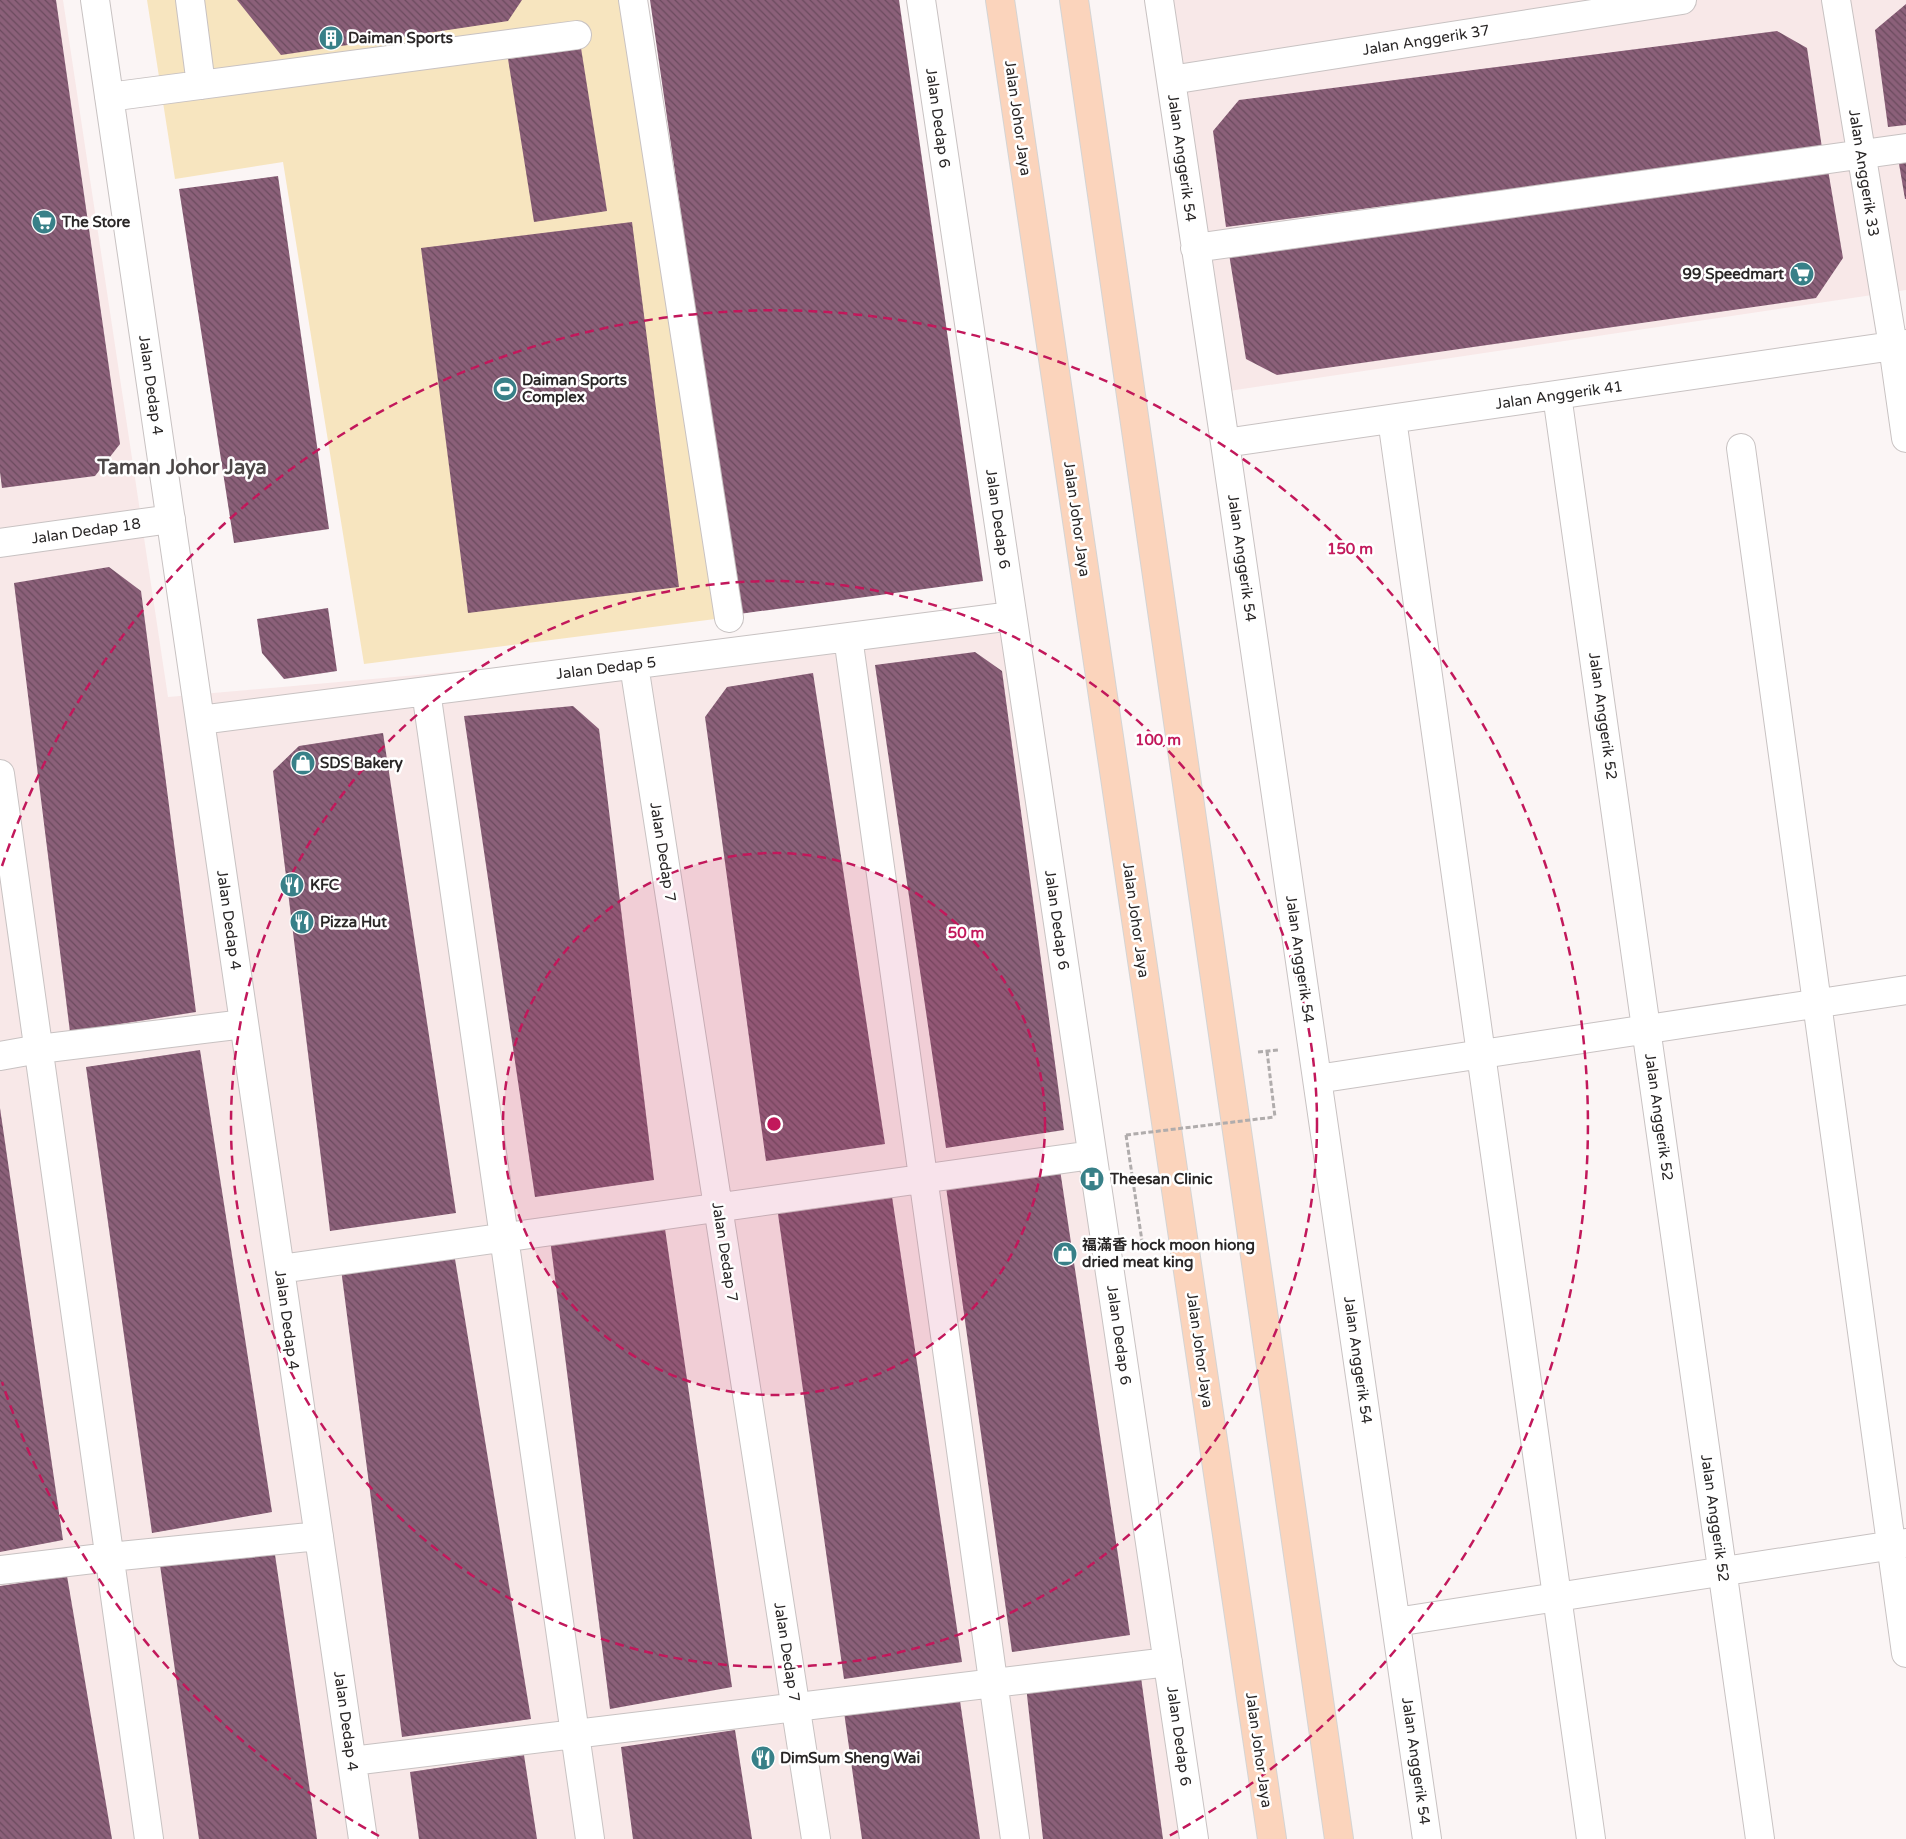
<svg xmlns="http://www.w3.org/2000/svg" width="1906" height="1839" viewBox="0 0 1906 1839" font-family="'Varela Round','Noto Sans SC',sans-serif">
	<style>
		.built { fill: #f8e8e8 }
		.garden { fill: #f7e5bf }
		.building { fill: url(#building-back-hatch) }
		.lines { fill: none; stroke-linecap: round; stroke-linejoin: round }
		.minor-casing { stroke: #c8c2c2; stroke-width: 30 }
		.major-casing { stroke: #d4d4d4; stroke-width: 30 }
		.path { stroke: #b0acac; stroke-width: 3; stroke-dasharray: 5 2.5; stroke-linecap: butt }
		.minor { stroke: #fff; stroke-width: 28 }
		.major { stroke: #fbd4bc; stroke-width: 28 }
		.path-bridge { stroke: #b0acac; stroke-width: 3; stroke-dasharray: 5 2.5; stroke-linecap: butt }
		.ring { fill: none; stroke: #c2185b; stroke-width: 2.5; stroke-dasharray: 9 6 }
		.labels { text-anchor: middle; stroke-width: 5; stroke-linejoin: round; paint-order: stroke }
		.poi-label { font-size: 15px; font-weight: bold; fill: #292626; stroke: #fff; text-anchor: start }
		.street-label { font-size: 15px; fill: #292626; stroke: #fff }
		.district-label { font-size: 20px; font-weight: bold; fill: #4c4747; stroke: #fff }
		.centre { fill: #c2185b; stroke: #fff; stroke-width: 2.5 }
		.ring-label { font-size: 15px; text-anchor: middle; font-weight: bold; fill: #c2185b; stroke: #fff; stroke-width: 5; stroke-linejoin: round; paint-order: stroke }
	</style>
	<defs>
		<pattern id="building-back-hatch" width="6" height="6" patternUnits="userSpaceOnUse" patternTransform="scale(1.25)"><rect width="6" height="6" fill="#8b6079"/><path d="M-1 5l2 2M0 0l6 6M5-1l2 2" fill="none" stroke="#6b4b5e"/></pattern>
	</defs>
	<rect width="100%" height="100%" fill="#fbf5f5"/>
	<path class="built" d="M0,0H63L168,697L1008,623L1183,1839H0Z
		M1167,0H1906V290L1229,391Z"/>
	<path class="garden" d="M147,0H633L723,618L364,664L283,162L175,179Z"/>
	<path class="building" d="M0,0H56L120,444L95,476L2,488L0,472Z
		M237,0H522L508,21L281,55Z
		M650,0H899L983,581L739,614Z
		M1906,4V125L1888,127L1875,30Z
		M1777,31L1807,48L1822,148L1226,227L1213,131L1239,100Z
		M581,48L607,211L534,222L508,59Z
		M1906,157V199H1905L1898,158Z
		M1827,164L1843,258L1816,298L1277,375L1246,359L1229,254Z
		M278,176L329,529L234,543L179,189Z
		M632,222L679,587L468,613L421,248Z
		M109,567L141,591L196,1012L70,1032L14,583Z
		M328,608L337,671L284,679L262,653L257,619Z
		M975,652L1002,671L1064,1130L946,1148L875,665Z
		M813,673L885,1144L766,1161L705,717L727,687Z
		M573,706L599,729L654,1180L535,1197L464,716Z
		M383,733L456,1213L330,1231L273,771L299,746Z
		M200,1050L272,1512L152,1533L86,1067Z
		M0,1108L63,1540L0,1552Z
		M1059,1163L1130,1635L1012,1652L945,1180Z
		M891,1190L962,1662L844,1679L777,1207Z
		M664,1222L732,1687L610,1709L550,1239Z
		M454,1253L531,1719L402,1737L341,1269Z
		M274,1548L317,1839H199L160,1565Z
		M67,1576L112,1839H0V1586Z
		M1140,1670L1163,1839H1043L1026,1686Z
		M959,1694L980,1839H862L844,1712Z
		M735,1730L752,1839H633L621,1747Z
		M524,1755L537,1839H419L410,1772Z"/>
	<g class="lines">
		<defs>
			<path id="minor" d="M95,0L363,1839
				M190,0L201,85
				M633,0L729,618
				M921,0L1194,1839
				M1159,0L1225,443L1427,1839
				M1836,0L1893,346L1906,438
				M1171,80L1682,0
				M109,97L577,35
				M1195,248L1906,148
				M1557,395L1760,1839
				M1392,419L1591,1839
				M1225,443L1906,344
				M1741,448L1906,1653
				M0,543L171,519
				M848,637L1015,1839
				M634,665L816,1839
				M426,691L590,1839
				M200,720L1012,616
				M0,774L149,1839
				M0,1056L39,1049L244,1024
				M1317,1079L1906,990
				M280,1269L1092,1155
				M0,1570L110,1557L319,1536
				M1396,1622L1906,1543
				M352,1761L1168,1662"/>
			<path id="major" d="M1000,0L1272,1839
				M1074,0L1339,1839"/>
		</defs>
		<use href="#minor" class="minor-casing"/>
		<use href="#major" class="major-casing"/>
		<path class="path" d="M1267,1051L1275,1117
			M1258,1052L1279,1050
			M1126,1135L1142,1241L1139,1242"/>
		<use href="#minor" class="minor"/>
		<use href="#major" class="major"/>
		<path class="path-bridge" d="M1126,1135L1275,1117"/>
	</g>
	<circle cx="774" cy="1124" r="271" fill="#c2185b" fill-opacity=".12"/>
	<g class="ring">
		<circle cx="774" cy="1124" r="271"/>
		<circle cx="774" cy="1124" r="543"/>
		<path d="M379 1836A814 814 0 0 1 2 1382M2 866A814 814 0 1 1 1169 1836"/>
	</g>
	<defs>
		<symbol id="building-disc" viewBox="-11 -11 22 22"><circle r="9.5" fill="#388088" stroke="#fff"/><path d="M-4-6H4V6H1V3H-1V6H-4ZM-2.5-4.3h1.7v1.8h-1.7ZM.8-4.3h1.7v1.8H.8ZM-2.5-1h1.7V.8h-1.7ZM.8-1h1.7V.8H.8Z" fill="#fff"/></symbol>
		<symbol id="supermarket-disc" viewBox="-11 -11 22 22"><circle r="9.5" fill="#388088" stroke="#fff"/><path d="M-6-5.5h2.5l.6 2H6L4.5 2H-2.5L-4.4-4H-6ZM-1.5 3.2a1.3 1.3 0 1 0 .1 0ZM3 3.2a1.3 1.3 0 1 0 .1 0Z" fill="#fff"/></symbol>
		<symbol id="stadium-disc" viewBox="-11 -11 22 22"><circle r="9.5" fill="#388088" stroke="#fff"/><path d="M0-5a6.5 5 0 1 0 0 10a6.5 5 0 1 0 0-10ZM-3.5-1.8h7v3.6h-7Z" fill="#fff"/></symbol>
		<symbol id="shop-disc" viewBox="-11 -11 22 22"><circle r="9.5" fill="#388088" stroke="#fff"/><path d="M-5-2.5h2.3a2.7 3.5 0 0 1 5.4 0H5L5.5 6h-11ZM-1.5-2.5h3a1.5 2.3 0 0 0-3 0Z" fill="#fff"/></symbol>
		<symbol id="restaurant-disc" viewBox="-11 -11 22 22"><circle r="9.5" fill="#388088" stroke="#fff"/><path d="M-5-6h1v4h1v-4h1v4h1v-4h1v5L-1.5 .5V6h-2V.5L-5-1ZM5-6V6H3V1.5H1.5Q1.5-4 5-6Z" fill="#fff"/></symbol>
		<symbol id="hospital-disc" viewBox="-11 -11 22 22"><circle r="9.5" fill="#388088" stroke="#fff"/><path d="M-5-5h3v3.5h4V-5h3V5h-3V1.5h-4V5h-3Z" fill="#fff"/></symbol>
	</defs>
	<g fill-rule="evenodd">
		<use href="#building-disc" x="317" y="24" width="28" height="28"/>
		<use href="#supermarket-disc" x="30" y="208" width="28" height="28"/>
		<use href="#supermarket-disc" x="1788" y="260" width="28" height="28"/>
		<use href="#stadium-disc" x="491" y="375" width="28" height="28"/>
		<use href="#shop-disc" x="289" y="749" width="28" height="28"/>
		<use href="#restaurant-disc" x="278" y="871" width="28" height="28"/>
		<use href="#restaurant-disc" x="288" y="908" width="28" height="28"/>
		<use href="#hospital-disc" x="1078" y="1165" width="28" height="28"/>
		<use href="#shop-disc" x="1051" y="1240" width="28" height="28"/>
		<use href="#restaurant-disc" x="749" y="1744" width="28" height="28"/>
	</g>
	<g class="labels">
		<g class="poi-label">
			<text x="348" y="43">Daiman Sports</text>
			<text x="62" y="227">The Store</text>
			<text x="1784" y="279" text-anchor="end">99 Speedmart</text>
			<text x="522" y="385">Daiman Sports<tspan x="522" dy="17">Complex</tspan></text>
			<text x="320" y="768">SDS Bakery</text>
			<text x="310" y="890">KFC</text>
			<text x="320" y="927">Pizza Hut</text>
			<text x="1110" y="1184">Theesan Clinic</text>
			<text x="1082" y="1250">福滿香 hock moon hiong<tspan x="1082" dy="17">dried meat king</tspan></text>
			<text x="780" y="1763">DimSum Sheng Wai</text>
		</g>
		<g class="street-label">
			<text transform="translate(1426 40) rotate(-9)" y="5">Jalan Anggerik 37</text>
			<text transform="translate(938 118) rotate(82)" y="5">Jalan Dedap 6</text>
			<text transform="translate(1018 118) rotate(82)" y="5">Jalan Johor Jaya</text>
			<text transform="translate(1182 158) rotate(82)" y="5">Jalan Anggerik 54</text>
			<text transform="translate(1864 173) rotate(81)" y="5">Jalan Anggerik 33</text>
			<text transform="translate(151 385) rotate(82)" y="5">Jalan Dedap 4</text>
			<text transform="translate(1559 395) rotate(-8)" y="5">Jalan Anggerik 41</text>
			<text transform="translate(998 519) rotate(82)" y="5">Jalan Dedap 6</text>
			<text transform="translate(1077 519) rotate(82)" y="5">Jalan Johor Jaya</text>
			<text transform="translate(86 531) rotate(-8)" y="5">Jalan Dedap 18</text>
			<text transform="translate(1242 558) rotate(82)" y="5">Jalan Anggerik 54</text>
			<text transform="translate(606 668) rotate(-7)" y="5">Jalan Dedap 5</text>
			<text transform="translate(1603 716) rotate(82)" y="5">Jalan Anggerik 52</text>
			<text transform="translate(663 852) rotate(81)" y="5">Jalan Dedap 7</text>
			<text transform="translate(229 920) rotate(82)" y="5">Jalan Dedap 4</text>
			<text transform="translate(1057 920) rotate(82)" y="5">Jalan Dedap 6</text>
			<text transform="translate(1136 920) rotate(82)" y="5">Jalan Johor Jaya</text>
			<text transform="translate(1300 959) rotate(82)" y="5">Jalan Anggerik 54</text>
			<text transform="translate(1659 1117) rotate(82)" y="5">Jalan Anggerik 52</text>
			<text transform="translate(725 1252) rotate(81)" y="5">Jalan Dedap 7</text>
			<text transform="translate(287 1320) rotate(82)" y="5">Jalan Dedap 4</text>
			<text transform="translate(1119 1335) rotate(82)" y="5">Jalan Dedap 6</text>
			<text transform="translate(1200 1350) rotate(82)" y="5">Jalan Johor Jaya</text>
			<text transform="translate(1358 1360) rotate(82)" y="5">Jalan Anggerik 54</text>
			<text transform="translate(1715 1518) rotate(82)" y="5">Jalan Anggerik 52</text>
			<text transform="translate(787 1652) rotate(81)" y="5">Jalan Dedap 7</text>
			<text transform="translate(346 1721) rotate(82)" y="5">Jalan Dedap 4</text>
			<text transform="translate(1179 1736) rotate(82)" y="5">Jalan Dedap 6</text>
			<text transform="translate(1259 1750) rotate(82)" y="5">Jalan Johor Jaya</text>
			<text transform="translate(1416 1761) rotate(82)" y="5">Jalan Anggerik 54</text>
		</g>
		<g class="district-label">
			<text x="182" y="474">Taman Johor Jaya</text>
		</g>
	</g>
	<circle cx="774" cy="1124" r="8" class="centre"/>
	<g class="ring-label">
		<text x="1350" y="554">150 m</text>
		<text x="1158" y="745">100 m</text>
		<text x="966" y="938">50 m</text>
	</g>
</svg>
